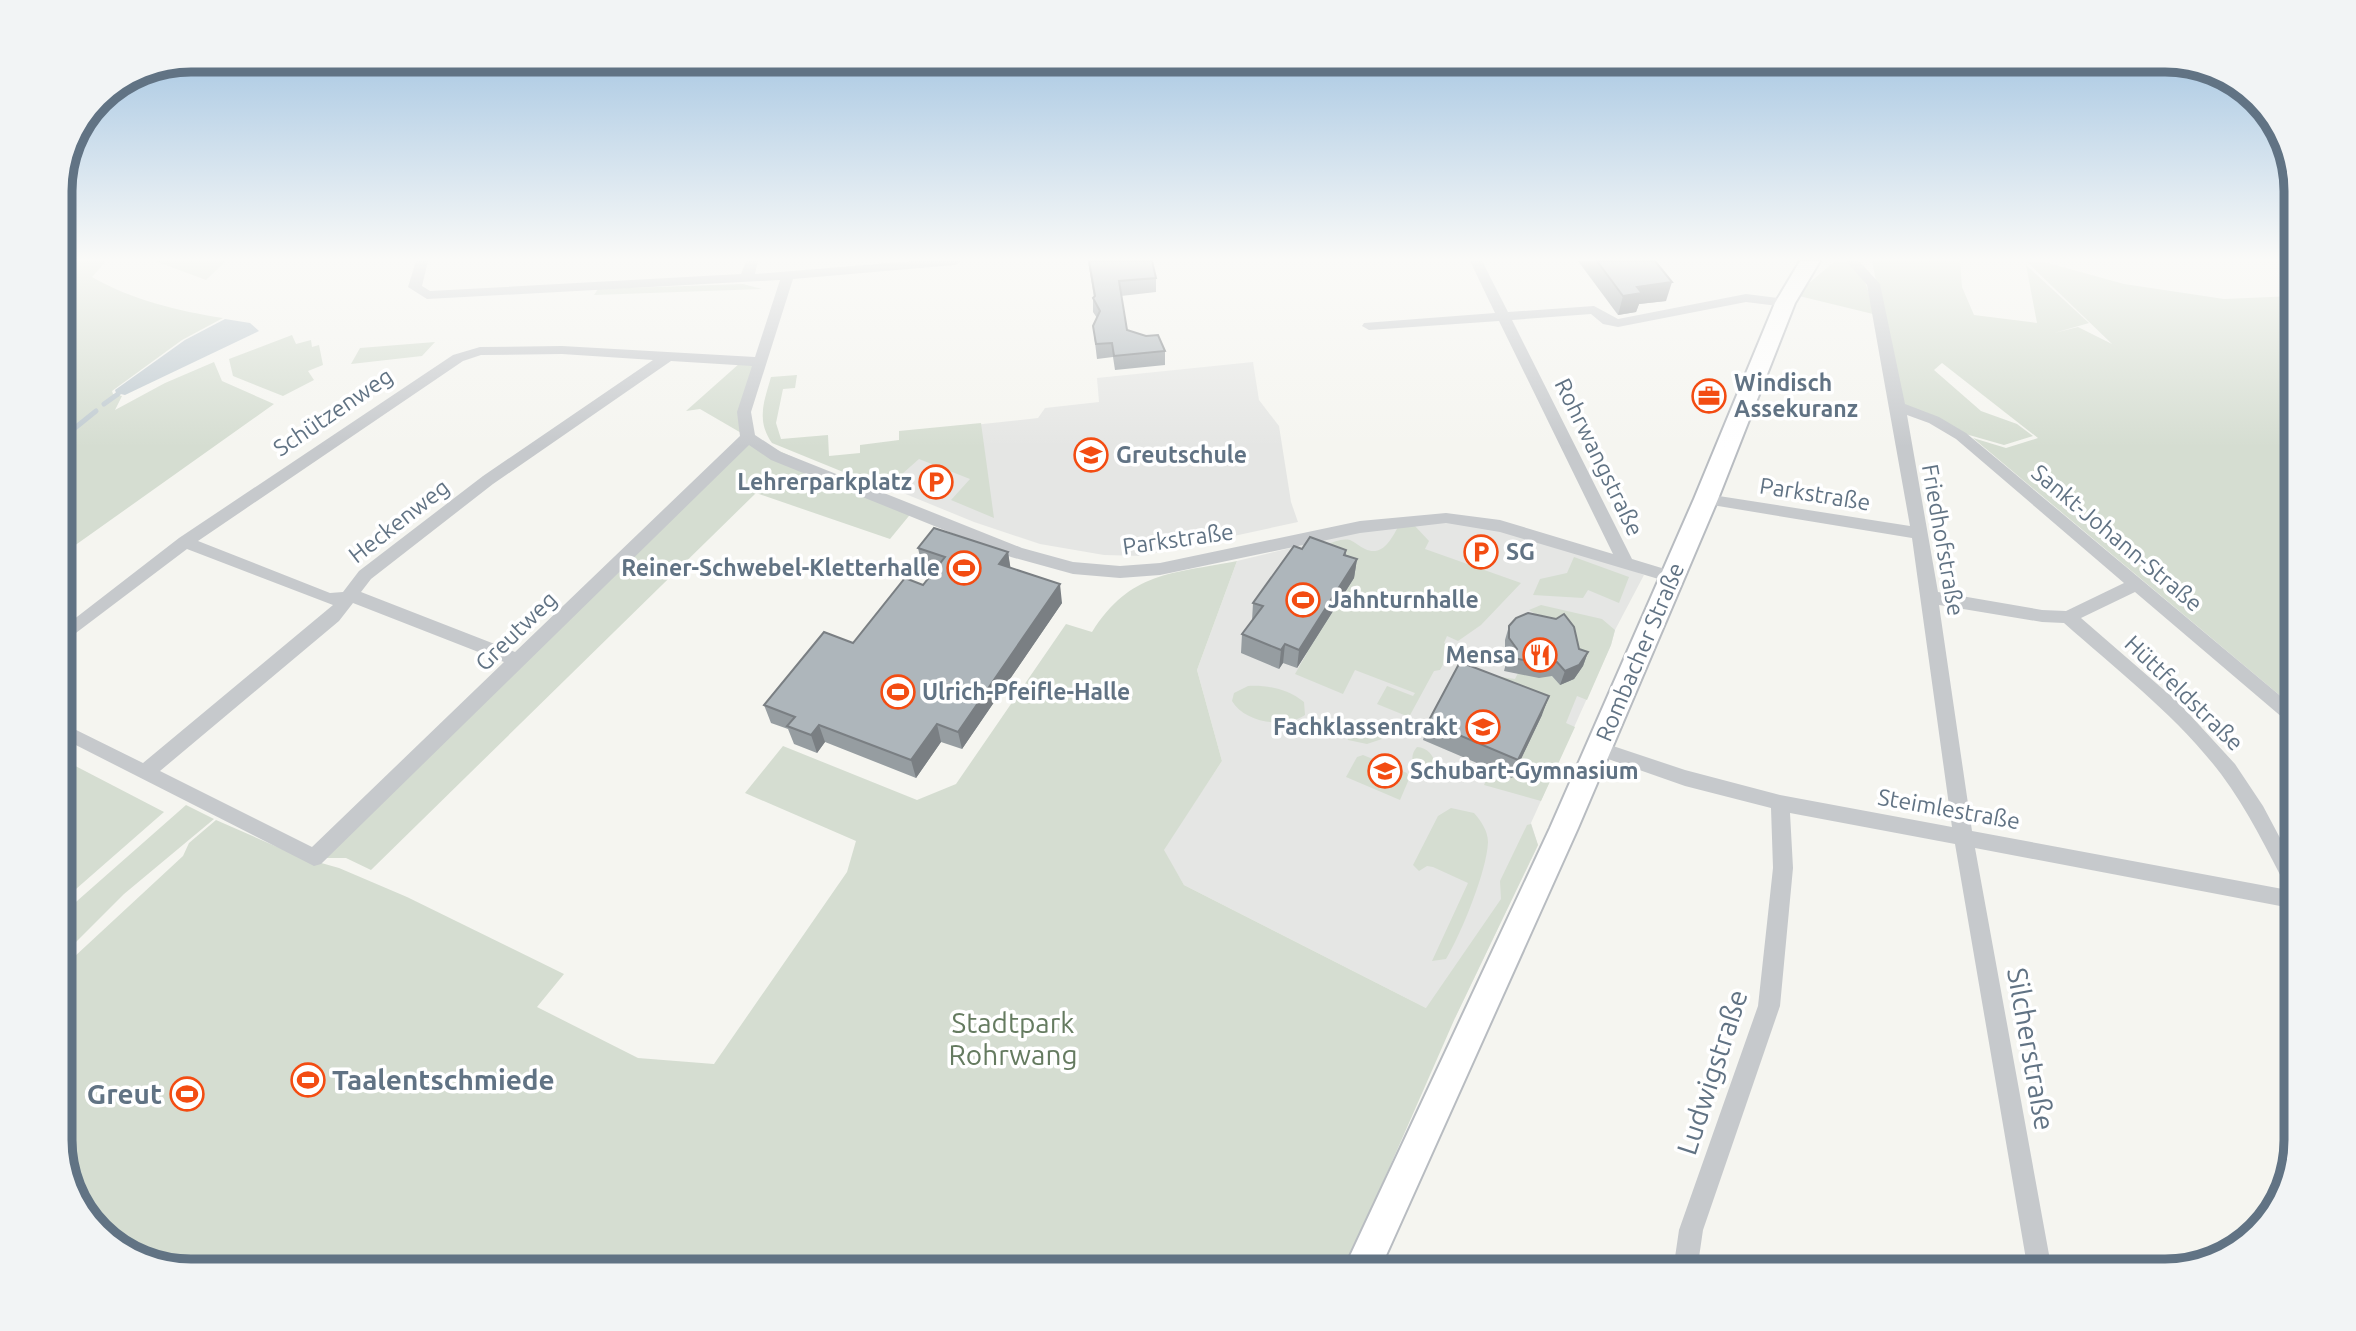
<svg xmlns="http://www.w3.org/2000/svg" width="2356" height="1331" viewBox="0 0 2356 1331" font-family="Ubuntu,sans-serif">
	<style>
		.built { fill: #e5e6e4 }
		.green { fill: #d5ddd1 }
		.water { fill: #bfcad0 }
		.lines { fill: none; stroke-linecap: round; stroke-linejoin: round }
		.stream { stroke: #bfcad0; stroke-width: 5 }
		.secondary-casing { stroke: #b8bcc1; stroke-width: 4 }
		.minor { fill: #c6c9cc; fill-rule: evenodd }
		.secondary { fill: #fff; fill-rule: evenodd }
		.wall { fill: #969da1 }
		.shaded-wall { fill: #7a7f83 }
		.building { fill: #aeb6bb; stroke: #7a7f83; stroke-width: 2 }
		.labels { text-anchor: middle; stroke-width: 7; stroke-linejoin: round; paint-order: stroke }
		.poi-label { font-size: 23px; font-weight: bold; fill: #617384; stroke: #fff; text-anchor: start }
		.street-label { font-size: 23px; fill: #617384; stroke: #fff }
		.near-park-label { font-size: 28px; fill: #657b60; stroke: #fff }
		.near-street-label { font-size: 28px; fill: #617384; stroke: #fff }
		.near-poi-label { font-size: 28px; font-weight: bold; fill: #617384; stroke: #fff; text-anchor: start }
		.rim { fill: none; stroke: #617384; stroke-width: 9 }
	</style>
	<rect width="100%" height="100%" fill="#f5f5f0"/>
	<path class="built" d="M1253,362L1259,400L1279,426L1291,502L1298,522L1141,556L1104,555L1040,544L974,522L869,479L927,430L1038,418L1045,408L1099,402L1097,378Z
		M1453,521L1500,531L1614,563L1644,575L1615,630L1611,645L1531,823L1538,845L1455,1018L1426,1008L1184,885L1163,850L1222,761L1197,670L1237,561L1363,530Z"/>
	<path class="green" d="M60,261H106L92,277C132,300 178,311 223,318L182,340L112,391L113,394L122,396L115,410L165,383L214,362L222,381L274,404L60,556Z
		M155,261H226L206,280Z
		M1835,261C1864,261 1869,290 1873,314L1795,295Z
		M1872,261H1960L1962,287L1974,315L2037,323L2026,265L2089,323L2054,333L2078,327L2112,344L2026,261L2048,263L2124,284L2224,299L2296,296V709L1973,438L2006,448L2038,438L1942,363L1934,370L1981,411L2017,424L2033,436L2004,445L1962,433L1901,405Z
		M743,284L762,289L594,295L598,289Z
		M292,335L296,344L311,340L312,347L319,345L323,365L308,371L314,380L283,396L233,376L229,359Z
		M435,342L422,356L351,364L360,348Z
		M740,363L755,364L743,434L700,409L686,411Z
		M797,375L795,388L783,389L776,423L781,439L828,435L829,456L860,453V445L899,440V431L981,423L994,518L951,500L970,479L919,459L885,489L772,443C756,420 764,402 771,377Z
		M748,437L913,511L890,539L756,493L371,870L346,858H314Z
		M1414,525L1429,541L1425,549L1521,583L1481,625L1458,641L1447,636L1444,643L1455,647V653L1446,659L1440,670L1434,671L1409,717L1377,704L1387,686L1413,696L1415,693L1355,670L1343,694L1295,674L1307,653L1308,556C1320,549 1336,537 1350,540C1355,542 1360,547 1365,549C1382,557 1391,540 1398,527Z
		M1574,557L1629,577L1619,603L1588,590L1583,598L1533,595L1540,579L1567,573Z
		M1237,561L1197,670L1222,761L1164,850L1184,885L1426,1008L1501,899L1500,881L1527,825L1531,824L1538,845L1455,1018L1344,1271H190L125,1254L77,1206L60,1149V970L183,856L189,843L216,820L300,857L339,868L407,897L564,974L537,1007L638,1058L714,1064L847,872L856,841L745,793L783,746L917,800L956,784L1066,624L1092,632C1131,571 1171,574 1237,561Z
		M1541,605L1602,619L1615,630L1611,645L1587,700L1577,696L1566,723L1575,727L1541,801L1484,785L1491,769L1457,671L1515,679L1518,673L1546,677L1562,631L1529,610Z
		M1248,686C1269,685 1287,689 1304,702L1305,715C1285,729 1245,723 1232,701L1234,693Z
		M1363,723L1383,727L1386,732L1382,739L1367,744L1348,740L1345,731Z
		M1417,747C1429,748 1434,756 1436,768L1429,775C1414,774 1407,758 1417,747Z
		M1363,755L1407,773L1409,779L1400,800L1346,777L1357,757Z
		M60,758L164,812L60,903Z
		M186,805L214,819L124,894L60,958V916Z
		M1451,808L1474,813C1481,821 1488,831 1488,842C1487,871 1461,934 1446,959L1432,961L1468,883L1433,867L1427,866L1419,871L1413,865L1438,816Z"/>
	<path class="water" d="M225,319L250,323L259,331L125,395L116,393L115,390L185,340Z"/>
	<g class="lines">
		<path class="stream" d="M104,404L118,394
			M60,440L96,411"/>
		<defs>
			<path id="secondary" d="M1800,261H1820L1795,303L1718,499L1578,828L1379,1271H1343L1550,828L1694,499L1775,303Z"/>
		</defs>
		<use href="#secondary" class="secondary-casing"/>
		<path class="minor" d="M416,261H428L422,286L430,291L741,274L746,261H758L755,274L913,261H961L955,265L793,279L751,412L755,435L781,452L1022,548L1073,562L1120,566L1160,563L1360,521L1446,513L1500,520L1613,554L1499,321L1369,330L1362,326L1364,323L1495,313L1470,261H1482L1508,312L1594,306L1618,319L1746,294L1785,299L1792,303L1785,307L1746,302L1618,327L1603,324L1591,314L1512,320L1632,559L1678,573L1680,577L1672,583L1500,532L1446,523L1360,533L1160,575L1120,578L1073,574L1011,557L771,460L749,445L321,864L314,866L60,737V722L143,763L333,605L187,549L60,645V630L179,538L453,355L480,347L562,346L755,357L780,280L427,299L408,287ZM562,354L653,360L483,476L359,571L343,592L330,593L198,541L463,361L481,355ZM671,361L752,366L737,412L740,436L515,652L361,592L371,579L493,484ZM353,603L504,662L312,847L160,771L339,621Z
			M1846,261H1859L1880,284L1905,404L1939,417L1966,433L2296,709V726L2290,724L2135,592L2081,618L2179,703L2235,764L2263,806L2296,868V909L1975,848L2052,1271H2028L1955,844L1790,813L1793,868L1780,1006L1703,1230L1697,1271H1673L1679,1230L1758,1006L1773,868L1771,808L1685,786L1591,753L1589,748L1591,743L1598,741L1685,770L1780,795L1952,827L1912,538L1706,504L1698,499L1706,494L1910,526L1867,285ZM1907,415L1929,423L1956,439L2124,583L2066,611L2042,610L1938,592ZM1939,605L2042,622L2064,623C2118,671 2177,716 2221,774C2248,810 2267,850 2288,890L1972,831Z"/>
		<use href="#secondary" class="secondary"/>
	</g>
	<path class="wall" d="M1088,261H1152L1156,278V292L1121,296L1127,330L1165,351V365L1115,370L1113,357L1097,359L1093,326L1097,318L1093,312V298L1094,297Z
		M1578,261H1656L1666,301L1639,304L1636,312L1618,315Z
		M918,548L1008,552L1010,568L1062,603L962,749L941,742L916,778L825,742L817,753L794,744L788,729L771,723L764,705L853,643L923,585L934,570L922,566Z
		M1302,549L1346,550V555L1357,559L1354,578L1297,668L1283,663L1279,669L1241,653L1242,634L1252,621L1253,603Z
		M1509,626L1588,652L1583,666L1574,679L1560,685L1552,676L1539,678L1504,671L1508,656L1505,652V640Z
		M1542,715L1512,778L1423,740L1428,722Z"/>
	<path class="shaded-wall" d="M1672,282L1666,301L1639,304L1636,312L1618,315L1623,296L1637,287Z
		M1008,552L1011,571L999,564Z
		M1357,559L1354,578L1297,668L1299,650Z
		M1060,584L1062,603L962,749L958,732Z
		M1285,644L1283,663L1279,669L1281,650Z
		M1588,652L1583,666L1574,679L1560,685L1565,671Z
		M1549,696L1542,715L1512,778L1518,760Z
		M937,724L941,742L916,778L911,760Z
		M819,725L825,742L817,753L811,735Z"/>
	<path class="building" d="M1089,261H1152L1156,278L1119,281L1127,330L1146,336L1158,335L1165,351L1114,356L1112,343L1096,344L1093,326L1100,311L1093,298L1095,296Z
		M1597,261H1655L1672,282L1637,287L1642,293L1623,296Z
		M934,528L1008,552L999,564L1060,584L958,732L937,724L911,760L819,725L811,735L787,726L795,717L764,705L824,632L853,643L905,578L923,585L945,557L918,548Z
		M1310,537L1346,550L1344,555L1357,559L1299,650L1285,644L1281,650L1242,634L1263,606L1253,603L1294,546L1302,549Z
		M1528,613L1556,619L1564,614L1574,627L1579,649L1588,652L1579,665L1565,671L1557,662L1544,664L1508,657L1517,649L1509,638V626L1516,618Z
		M1460,662L1549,696L1518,760L1428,722Z"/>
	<linearGradient id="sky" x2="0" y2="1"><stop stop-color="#97bdde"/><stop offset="0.58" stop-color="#fafaf8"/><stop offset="1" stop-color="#fafaf8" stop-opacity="0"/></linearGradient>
	<rect width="2356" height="447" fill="url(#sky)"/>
	<defs>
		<symbol id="office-ring" viewBox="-11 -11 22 22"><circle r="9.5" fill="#fff" stroke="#f34c12" stroke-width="1.5"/><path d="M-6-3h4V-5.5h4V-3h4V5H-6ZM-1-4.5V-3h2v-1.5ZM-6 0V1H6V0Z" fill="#f34c12"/></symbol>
		<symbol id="school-ring" viewBox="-11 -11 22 22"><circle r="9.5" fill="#fff" stroke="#f34c12" stroke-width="1.5"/><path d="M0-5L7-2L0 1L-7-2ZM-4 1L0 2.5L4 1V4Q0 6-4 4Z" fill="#f34c12"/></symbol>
		<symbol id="parking-ring" viewBox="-11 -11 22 22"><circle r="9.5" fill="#fff" stroke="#f34c12" stroke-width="1.5"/><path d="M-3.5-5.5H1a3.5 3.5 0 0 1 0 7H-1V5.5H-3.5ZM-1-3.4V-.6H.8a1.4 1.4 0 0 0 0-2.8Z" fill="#f34c12"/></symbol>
		<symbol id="stadium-ring" viewBox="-11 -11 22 22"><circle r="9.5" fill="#fff" stroke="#f34c12" stroke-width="1.5"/><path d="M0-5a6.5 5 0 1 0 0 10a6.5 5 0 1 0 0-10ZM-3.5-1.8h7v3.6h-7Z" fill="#f34c12"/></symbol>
		<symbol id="restaurant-ring" viewBox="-11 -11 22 22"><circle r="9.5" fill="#fff" stroke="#f34c12" stroke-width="1.5"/><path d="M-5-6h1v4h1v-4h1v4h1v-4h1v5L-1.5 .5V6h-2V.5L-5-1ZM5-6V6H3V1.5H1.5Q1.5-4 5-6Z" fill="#f34c12"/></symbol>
	</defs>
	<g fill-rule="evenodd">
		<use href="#office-ring" x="1690" y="377" width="38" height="38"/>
		<use href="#school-ring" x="1072" y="436" width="38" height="38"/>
		<use href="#parking-ring" x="917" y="463" width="38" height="38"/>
		<use href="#parking-ring" x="1462" y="533" width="38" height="38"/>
		<use href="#stadium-ring" x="945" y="549" width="38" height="38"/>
		<use href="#stadium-ring" x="1284" y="581" width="38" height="38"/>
		<use href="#restaurant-ring" x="1521" y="636" width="38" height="38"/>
		<use href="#stadium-ring" x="879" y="673" width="38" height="38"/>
		<use href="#school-ring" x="1464" y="708" width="38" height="38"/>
		<use href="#school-ring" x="1366" y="752" width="38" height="38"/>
		<use href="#stadium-ring" x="289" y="1061" width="38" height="38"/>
		<use href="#stadium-ring" x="168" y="1075" width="38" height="38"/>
	</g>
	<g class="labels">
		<g class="poi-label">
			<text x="1734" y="391">Windisch<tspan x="1734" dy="26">Assekuranz</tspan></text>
			<text x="1116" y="463">Greutschule</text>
			<text x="912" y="490" text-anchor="end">Lehrerparkplatz</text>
			<text x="1506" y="560">SG</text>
			<text x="940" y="576" text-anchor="end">Reiner-Schwebel-Kletterhalle</text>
			<text x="1328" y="608">Jahnturnhalle</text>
			<text x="1516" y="663" text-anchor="end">Mensa</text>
			<text x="922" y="700">Ulrich-Pfeifle-Halle</text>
			<text x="1458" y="735" text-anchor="end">Fachklassentrakt</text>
			<text x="1410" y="779">Schubart-Gymnasium</text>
		</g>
		<g class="street-label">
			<text transform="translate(333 412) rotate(-34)" y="8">Schützenweg</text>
			<text transform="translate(1599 457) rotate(64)" y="8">Rohrwangstraße</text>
			<text transform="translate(1815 494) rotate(9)" y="8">Parkstraße</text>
			<text transform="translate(399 521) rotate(-38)" y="8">Heckenweg</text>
			<text transform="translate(2117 538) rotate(40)" y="8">Sankt-Johann-Straße</text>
			<text transform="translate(1178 539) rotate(-8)" y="8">Parkstraße</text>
			<text transform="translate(1943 540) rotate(80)" y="8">Friedhofstraße</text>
			<text transform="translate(516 631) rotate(-44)" y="8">Greutweg</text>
			<text transform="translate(1640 652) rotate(-67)" y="8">Rombacher Straße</text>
			<text transform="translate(2184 693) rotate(44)" y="8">Hüttfeldstraße</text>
			<text transform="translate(1949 809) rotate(10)" y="8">Steimlestraße</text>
		</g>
		<g class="near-park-label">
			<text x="1013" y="1033">Stadtpark<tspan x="1013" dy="32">Rohrwang</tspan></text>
		</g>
		<g class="near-street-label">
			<text transform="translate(2031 1049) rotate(80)" y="10">Silcherstraße</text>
			<text transform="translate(1712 1072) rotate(-72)" y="10">Ludwigstraße</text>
		</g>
		<g class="near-poi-label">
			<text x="332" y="1090">Taalentschmiede</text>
			<text x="162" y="1104" text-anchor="end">Greut</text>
		</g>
	</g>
	<path d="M0 0H2356V1331H0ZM191 72H2165A119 119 0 0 1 2284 191V1140A119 119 0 0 1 2165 1259H191A119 119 0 0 1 72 1140V191A119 119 0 0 1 191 72Z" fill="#f2f4f5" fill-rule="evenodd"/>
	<path class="rim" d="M191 72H2165A119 119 0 0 1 2284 191V1140A119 119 0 0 1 2165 1259H191A119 119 0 0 1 72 1140V191A119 119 0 0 1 191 72Z"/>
</svg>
